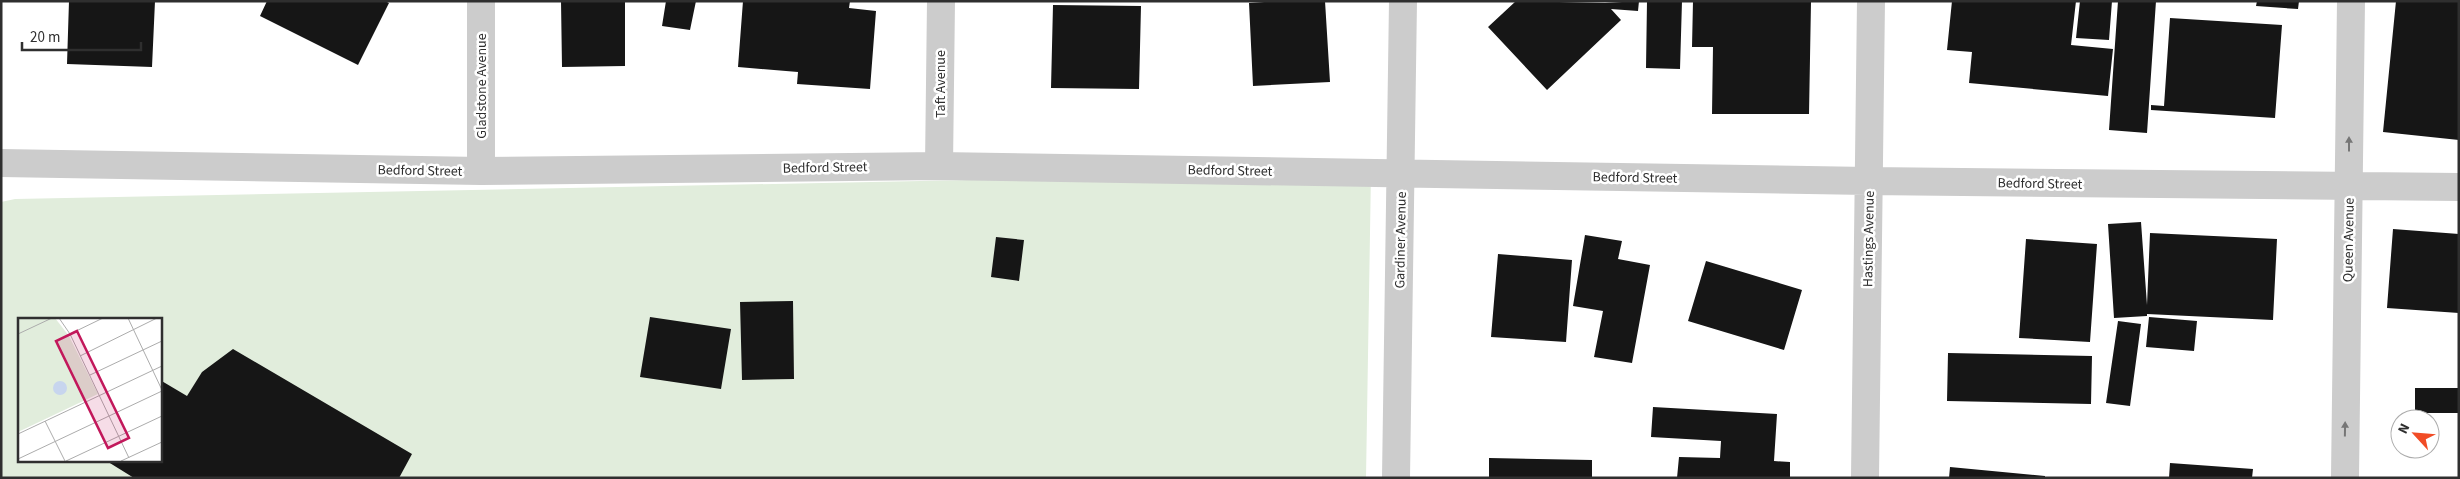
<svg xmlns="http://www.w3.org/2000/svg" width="2460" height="479" viewBox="0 0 2460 479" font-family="'Source Sans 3',sans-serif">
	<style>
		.green { fill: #e1eddc; fill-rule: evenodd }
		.building { fill: #161616 }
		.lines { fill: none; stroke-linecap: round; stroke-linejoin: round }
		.minor { stroke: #ccc; stroke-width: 28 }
		.oneway { fill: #767676 }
		.labels { text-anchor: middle; stroke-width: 5; stroke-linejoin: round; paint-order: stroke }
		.street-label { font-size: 14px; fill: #2f2f2f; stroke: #fff }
		.inset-road { fill: none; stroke: #acacac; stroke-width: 1 }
		.view { fill: #c2185b; fill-opacity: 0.15; stroke: #c2185b; stroke-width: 2.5 }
		.inset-edge { fill: none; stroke: #2f2f2f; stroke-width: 2.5 }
	</style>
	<rect width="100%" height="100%" fill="#fff"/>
	<path class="green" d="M1371,172L1366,478H1V202L15,199ZM19,319H160V460H19Z"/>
	<path class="building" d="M69,1H155L152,67L67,64Z
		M267,1H385L389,3L358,65L260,16Z
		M561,1H625V66L562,67Z
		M666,1H696L690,30L662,26Z
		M743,1H850L849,8L876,11L870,89L797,84L798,72L738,67Z
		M1279,1H1325L1330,82L1253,86L1249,3Z
		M1516,1L1605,3L1639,1L1638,11L1611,9L1621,20L1547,90L1488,27Z
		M1647,1H1682L1680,69L1646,68Z
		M1693,1L1811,2L1809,114H1712L1713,47H1692Z
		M1952,1H2076L2071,45L2113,49L2108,96L1969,83L1972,52L1947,50Z
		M2080,1H2112L2109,40L2076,38Z
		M2118,1H2156L2147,133L2109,130Z
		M2257,1H2299L2298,9L2256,6Z
		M2396,1H2459V140L2383,132Z
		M1053,5L1141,6L1139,89L1051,88Z
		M2170,18L2282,25L2275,118L2151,110V105L2164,106Z
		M2141,222L2147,305L2150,233L2277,239L2273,320L2147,314V316L2114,318L2108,224Z
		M2393,229L2459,234V313L2387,308Z
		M1585,235L1622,241L1618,259L1650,265L1632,363L1594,357L1603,311L1573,306Z
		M996,237L1024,240L1019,281L991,277Z
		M2026,239L2097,244L2090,342L2019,338Z
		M1498,254L1572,260L1566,342L1491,337Z
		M1706,261L1802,290L1784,350L1688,321Z
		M793,301L794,379L742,380L740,302Z
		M650,317L731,329L721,389L640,377Z
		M2149,317L2197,321L2194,351L2146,347Z
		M2118,321L2141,324L2130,406L2106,403Z
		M233,349L412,454L399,478H134L105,460H160V380L187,396L202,372Z
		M1948,353L2092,356L2091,404L1947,401Z
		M2415,388H2459V413H2415Z
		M1653,407L1777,414L1774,461L1790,462V478H1677L1679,457L1720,458L1721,441L1651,437Z
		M1489,458L1592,460V478H1489Z
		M2170,463L2253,469L2252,478H2169Z
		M1950,467L2045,476V478H1949Z"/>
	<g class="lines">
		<path class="minor" d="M1,163L481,171L939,166L1868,181L2459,187
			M939,166L941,1
			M481,171V1
			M1396,478L1403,1
			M1865,478L1871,1
			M2345,478L2351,1"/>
	</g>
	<defs><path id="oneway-solid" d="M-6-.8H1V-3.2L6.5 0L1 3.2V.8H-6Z" transform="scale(1.25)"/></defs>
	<g class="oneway">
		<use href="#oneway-solid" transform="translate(2349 144) rotate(-90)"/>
		<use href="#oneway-solid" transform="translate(2345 429) rotate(-89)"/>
	</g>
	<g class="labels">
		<g class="street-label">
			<text transform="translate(940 84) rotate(-90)" y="5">Taft Avenue</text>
			<text transform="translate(481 86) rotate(-90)" y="5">Gladstone Avenue</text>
			<text transform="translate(825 167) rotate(-1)" y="5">Bedford Street</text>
			<text transform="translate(420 170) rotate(1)" y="5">Bedford Street</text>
			<text transform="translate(1230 170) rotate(1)" y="5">Bedford Street</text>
			<text transform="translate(1635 177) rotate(1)" y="5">Bedford Street</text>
			<text transform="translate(2040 183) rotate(1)" y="5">Bedford Street</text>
			<text transform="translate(1868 239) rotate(-89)" y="5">Hastings Avenue</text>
			<text transform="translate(1400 240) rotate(-89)" y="5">Gardiner Avenue</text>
			<text transform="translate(2348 240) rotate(-89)" y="5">Queen Avenue</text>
		</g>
	</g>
	<g transform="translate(18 318)">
		<rect width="144" height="144" fill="#fff"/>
		<path d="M0,0H37L51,18L80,76L0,114Z" fill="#e1eddc"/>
		<path d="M35 70a7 7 0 1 1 14 0a7 7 0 1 1-14 0Z" fill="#c7d5ee"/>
		<path class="inset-road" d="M41,0L52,16L111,140M110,0L144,72M0,16L34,0M52,16L85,0M62,38L139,0M72,57L144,23M27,103L47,143M0,116L144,48M0,141L144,73M48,143L144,98M103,143L144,124"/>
		<path class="view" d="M59,13L111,120L90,130L38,23Z"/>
		<rect width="144" height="144" class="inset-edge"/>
	</g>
	<rect width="2460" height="479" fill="none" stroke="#2f2f2f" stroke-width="5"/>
	<g transform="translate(2415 434) rotate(296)"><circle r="24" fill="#ffffff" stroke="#acacac"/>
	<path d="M0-4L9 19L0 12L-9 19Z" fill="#f14c26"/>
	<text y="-8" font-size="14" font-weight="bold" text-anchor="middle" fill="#2f2f2f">N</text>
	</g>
	<path d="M22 42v8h119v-8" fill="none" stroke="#2f2f2f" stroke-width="2.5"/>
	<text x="30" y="42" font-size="15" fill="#2f2f2f" stroke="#ffffff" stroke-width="4" paint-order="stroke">20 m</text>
</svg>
